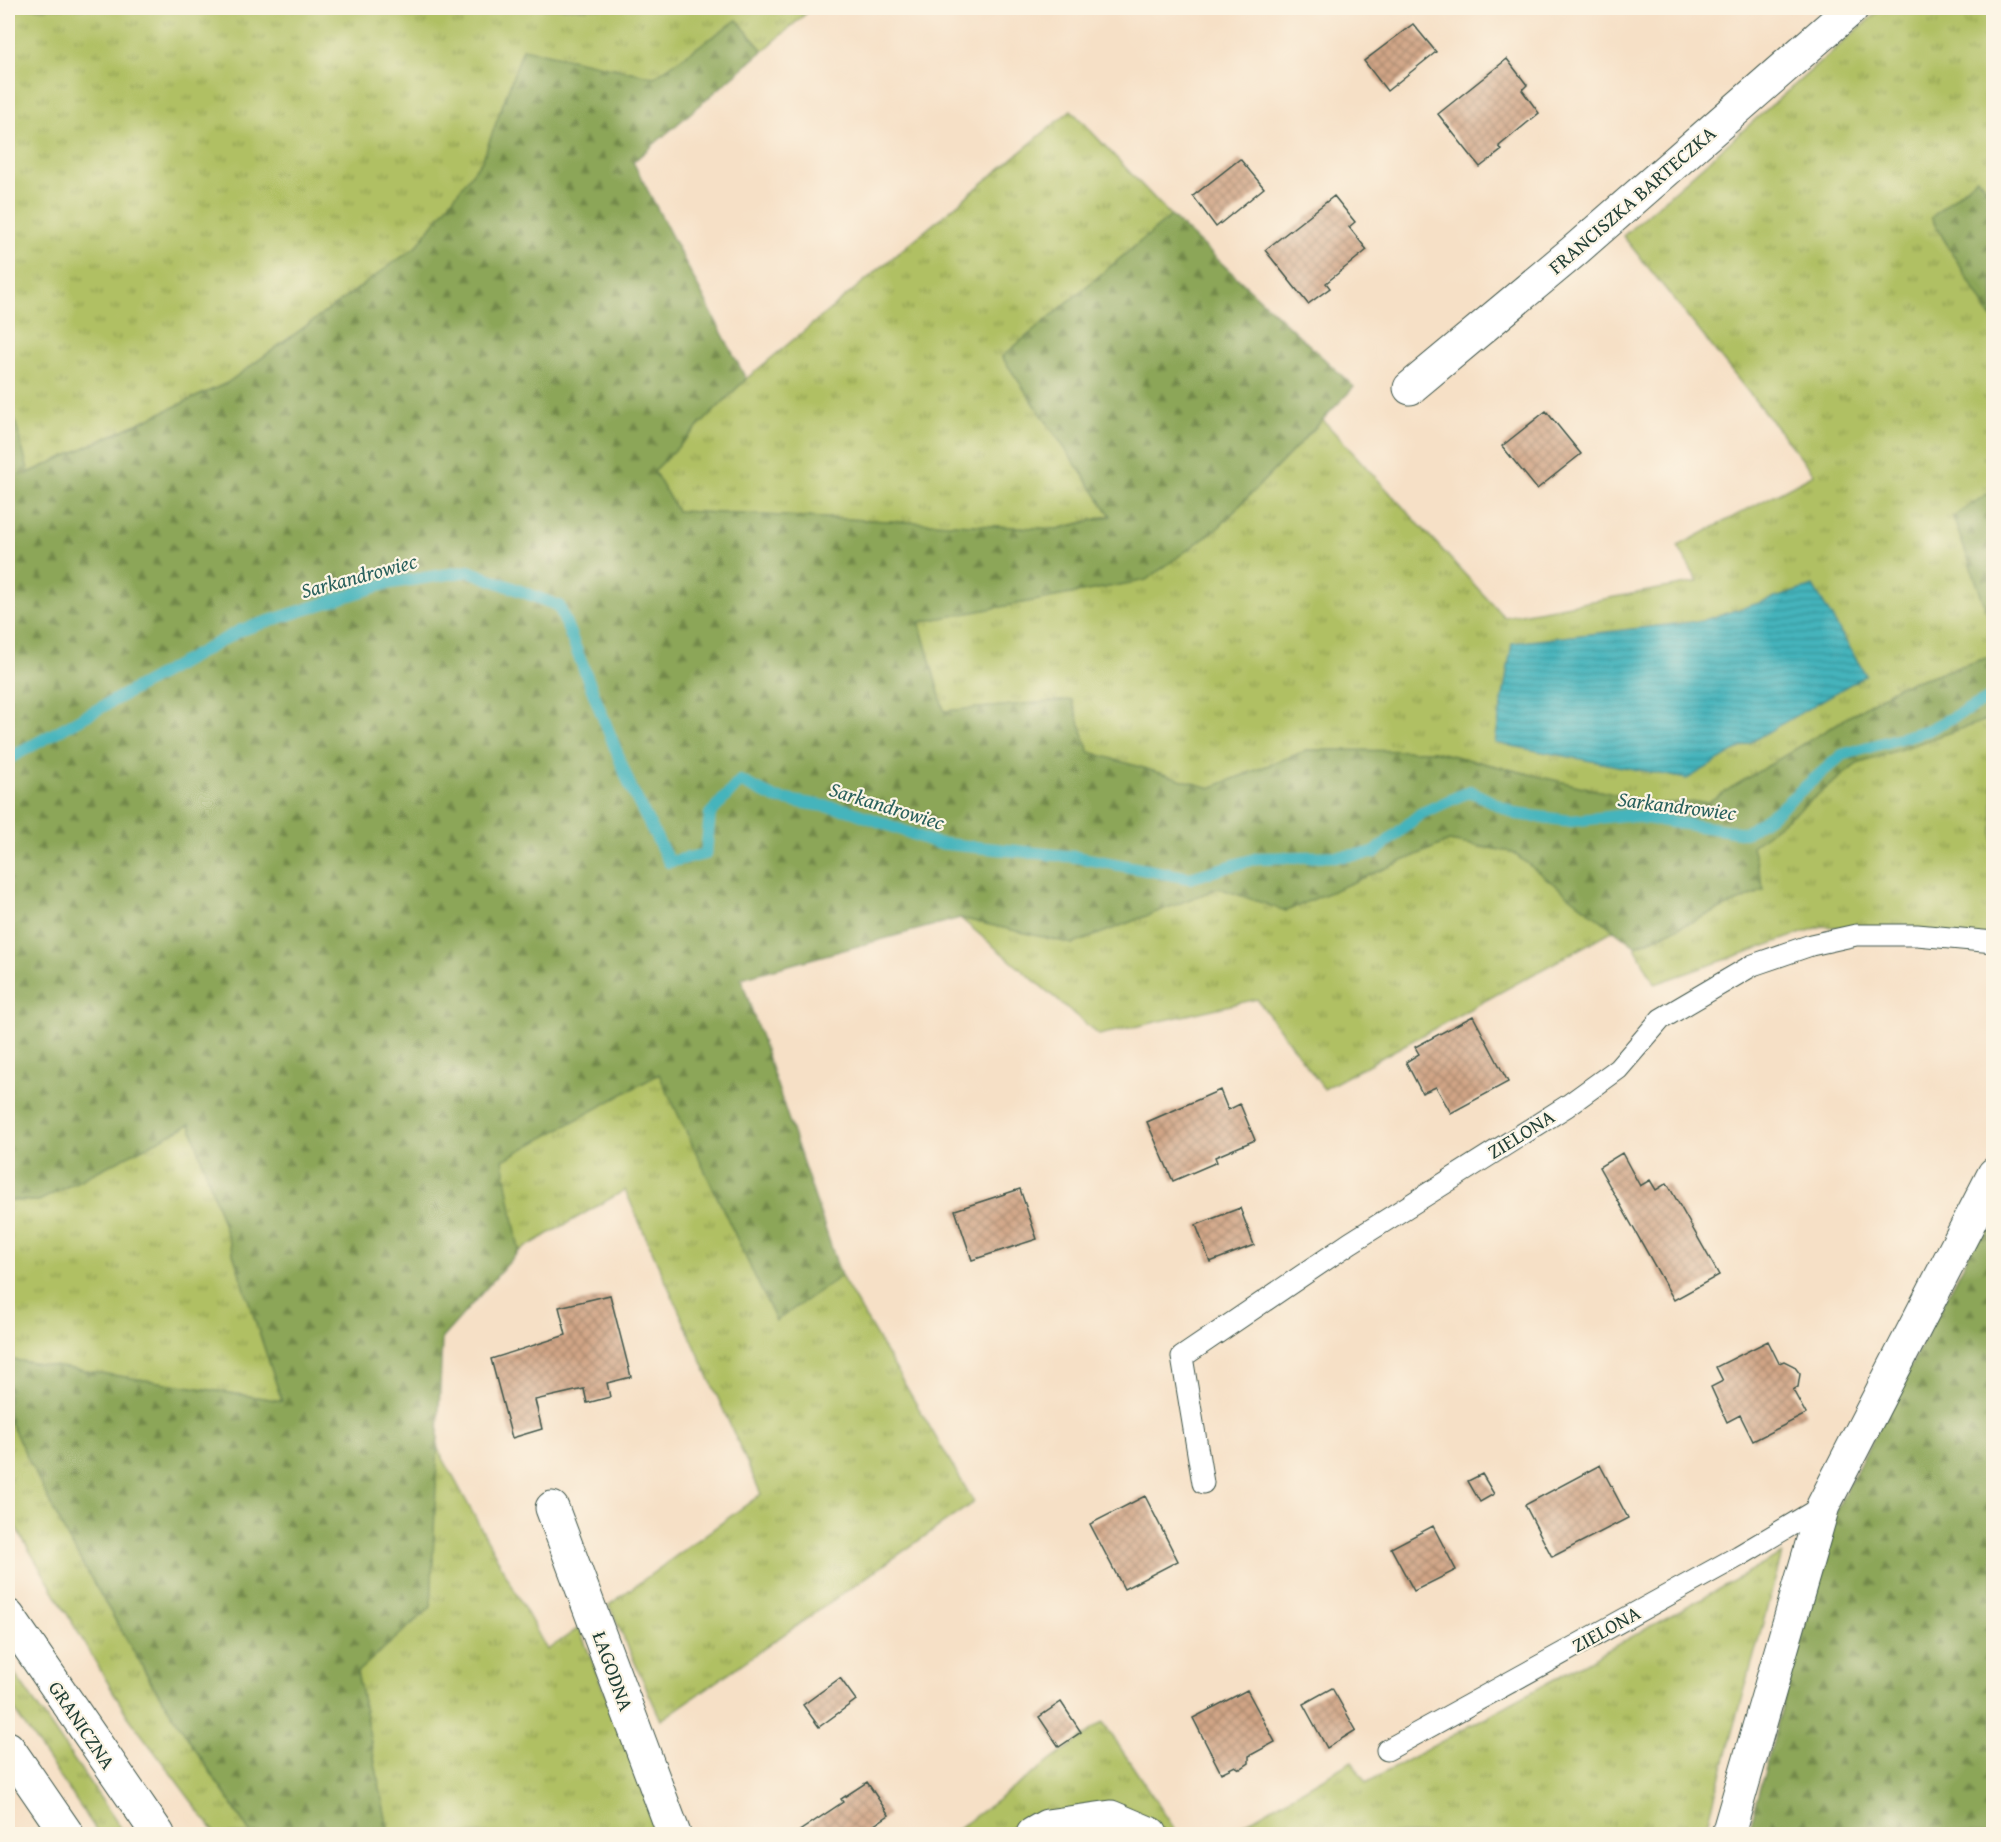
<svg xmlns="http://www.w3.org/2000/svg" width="2001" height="1842" viewBox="0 0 2001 1842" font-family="'Gentium Book Plus',serif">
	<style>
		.grass { fill: url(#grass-tufts); stroke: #687e4c; stroke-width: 1.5 }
		.forest { fill: url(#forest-firs); stroke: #567246; stroke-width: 1.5 }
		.water { fill: url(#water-rules); stroke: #327878; stroke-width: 1.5 }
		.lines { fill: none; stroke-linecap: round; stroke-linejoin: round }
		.stream { stroke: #44b4bc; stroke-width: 12 }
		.building { fill: url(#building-cross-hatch) }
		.lane-casing { stroke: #3f554a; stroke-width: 23 }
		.street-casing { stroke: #3f554a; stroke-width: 35 }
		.highway-casing { stroke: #3f554a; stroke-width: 35 }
		.lane { stroke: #fff; stroke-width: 21 }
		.street { stroke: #fff; stroke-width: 33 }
		.highway { stroke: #fff; stroke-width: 33 }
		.labels { text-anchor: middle; stroke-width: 4.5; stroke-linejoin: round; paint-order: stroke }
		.street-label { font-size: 20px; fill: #1f3d34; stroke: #fcf5e5 }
		.water-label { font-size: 21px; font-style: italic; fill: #2a615d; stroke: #fcf5e5 }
	</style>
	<defs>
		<pattern id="grass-tufts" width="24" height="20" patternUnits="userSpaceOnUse" patternTransform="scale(1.5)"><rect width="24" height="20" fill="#b0c063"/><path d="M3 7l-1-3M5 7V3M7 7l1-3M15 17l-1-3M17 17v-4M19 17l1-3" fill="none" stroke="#8f9d52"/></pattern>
		<pattern id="forest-firs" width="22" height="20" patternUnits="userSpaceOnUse" patternTransform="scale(1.5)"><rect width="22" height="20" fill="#8ca659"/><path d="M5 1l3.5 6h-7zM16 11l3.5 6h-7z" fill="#72884a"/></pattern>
		<pattern id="water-rules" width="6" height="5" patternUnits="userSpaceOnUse" patternTransform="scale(1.5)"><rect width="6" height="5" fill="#44b4bc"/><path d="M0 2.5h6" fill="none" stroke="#38949a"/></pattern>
		<pattern id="building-cross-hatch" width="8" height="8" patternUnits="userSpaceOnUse" patternTransform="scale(1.5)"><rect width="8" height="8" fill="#d1a586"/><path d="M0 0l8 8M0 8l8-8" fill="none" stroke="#a9886e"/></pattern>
	</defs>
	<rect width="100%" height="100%" fill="#fcf5e5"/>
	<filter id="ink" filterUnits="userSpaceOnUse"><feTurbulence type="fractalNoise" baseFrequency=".0167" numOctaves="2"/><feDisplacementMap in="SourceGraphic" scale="12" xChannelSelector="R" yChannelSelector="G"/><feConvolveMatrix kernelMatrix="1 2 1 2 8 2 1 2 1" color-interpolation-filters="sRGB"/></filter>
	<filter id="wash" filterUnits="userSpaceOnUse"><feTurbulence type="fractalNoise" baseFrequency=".008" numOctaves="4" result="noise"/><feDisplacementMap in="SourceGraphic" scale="24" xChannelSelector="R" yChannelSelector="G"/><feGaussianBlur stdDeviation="1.35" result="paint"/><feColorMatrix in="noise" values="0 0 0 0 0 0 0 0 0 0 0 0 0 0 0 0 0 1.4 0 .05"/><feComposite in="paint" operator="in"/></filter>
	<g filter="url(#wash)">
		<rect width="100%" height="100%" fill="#f6e0c6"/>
		<path class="grass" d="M8,8H812L763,51L737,20L654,77L523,49L483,159L417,246L227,383L28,473L8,395Z
			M1882,8H1993V194L1976,178L1931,218L1993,320V490L1954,517L1993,628V656L1899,686L1709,802L1654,804L1433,751L1308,750L1210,788L1089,752L1072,700L944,711L919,622L1146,580L1219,527L1323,420L1504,617L1698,582L1678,546L1814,474L1623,236Z
			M1071,110L1171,216L1002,357L1111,515L1057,529L677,511L654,471L746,379Z
			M1993,718V940L1822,926L1655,984L1635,947L1764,890L1751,846L1857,764Z
			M1449,841L1512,852L1614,930L1324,1089L1257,999L1099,1035L960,918L1073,944L1219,888L1286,911Z
			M659,1074L776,1321L841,1276L974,1502L661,1720L609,1605L761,1494L625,1190L519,1251L502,1160Z
			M190,1124L282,1401L8,1359V1201H39Z
			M8,1418L67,1537L153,1685L251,1834H216L127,1715L8,1514Z
			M437,1447L547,1650L579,1628L661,1834H389L357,1672L431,1607Z
			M1782,1554L1705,1834H1227L1352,1761L1366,1783Z
			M8,1664L125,1834H99L8,1701Z
			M1103,1722L1178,1834H1156L1034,1820L1011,1834H951Z"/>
		<path class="forest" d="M737,20L763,51L633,162L746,379L654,471L677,511L1057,529L1111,516L1002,357L1171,216L1354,387L1219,527L1146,580L919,622L944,711L1072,700L1089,752L1210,788L1308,750L1433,751L1654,804L1708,802L1899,686L1993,656V718L1857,764L1752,846L1764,890L1635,946L1512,852L1449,841L1286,911L1219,888L1073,944L960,918L741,978L841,1276L776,1321L659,1074L503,1160L519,1251L442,1338L431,1607L357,1672L389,1834H251L153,1685L67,1537L8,1418V1359L282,1401L190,1124L39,1201L8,1200V395L29,473L227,383L417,246L483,159L523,49L654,77Z
			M1977,178L1993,194V320L1931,218Z
			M1993,490V628L1953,517Z
			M1993,1208V1834H1747L1838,1506Z"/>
		<path class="water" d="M1813,586L1866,675L1687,779L1495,743L1512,643L1701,621Z"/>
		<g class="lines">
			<path class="stream" d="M8,759L241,630L385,584L469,571L559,606L631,788L669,862L706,854L710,814L740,781L775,798L848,810L936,843L1076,857L1190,878L1258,858L1345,856L1374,853L1420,814L1470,791L1516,814L1571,821L1625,815L1745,833L1777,811L1842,755L1928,730L1994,696"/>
		</g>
		<g id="blocks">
			<path class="building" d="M1413,24L1436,52L1387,91L1364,61Z
				M1507,59L1527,85L1522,90L1539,113L1499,146L1502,150L1480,167L1438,114Z
				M1240,159L1264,188L1216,227L1193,196Z
				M1334,196L1355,222L1349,227L1367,250L1326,283L1330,288L1308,304L1265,250Z
				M1546,411L1581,454L1537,489L1502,446Z
				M1473,1016L1508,1082L1451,1113L1436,1087L1422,1093L1406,1062L1419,1054L1415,1047Z
				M1220,1090L1228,1110L1240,1104L1255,1140L1215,1157L1217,1162L1173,1181L1147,1122Z
				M1622,1153L1640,1186L1650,1180L1656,1190L1667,1183L1719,1275L1674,1300L1599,1167Z
				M1020,1189L1037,1239L972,1260L955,1210Z
				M1240,1208L1254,1245L1210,1262L1196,1225Z
				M610,1295L631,1377L607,1383L610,1397L587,1403L584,1389L535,1400L542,1429L512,1438L491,1359L566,1335L559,1307Z
				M1768,1341L1779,1363L1784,1361L1794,1366L1800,1374L1798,1387L1793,1390L1806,1414L1753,1441L1740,1415L1727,1422L1711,1387L1723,1381L1716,1367Z
				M1600,1465L1628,1518L1552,1557L1525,1505Z
				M1482,1474L1494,1494L1480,1502L1468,1481Z
				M1145,1496L1178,1561L1124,1589L1090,1524Z
				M1433,1526L1456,1570L1414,1591L1391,1548Z
				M840,1678L856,1700L819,1727L803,1705Z
				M1332,1688L1356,1730L1327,1748L1303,1704Z
				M1247,1690L1275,1742L1249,1756V1763L1240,1769L1235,1766L1221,1773L1193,1718Z
				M1061,1702L1081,1732L1059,1747L1039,1717Z
				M867,1782L889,1815L867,1830L870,1834H795L843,1802L841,1799Z"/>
		</g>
	</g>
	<g filter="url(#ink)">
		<use href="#blocks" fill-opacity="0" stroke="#3f554a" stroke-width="1.5"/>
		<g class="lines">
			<defs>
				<path id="lane" d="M1203,1483L1182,1357L1350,1243L1567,1106L1618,1069L1661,1019L1753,965L1811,945L1856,935H1917L1994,942
					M1387,1750L1739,1556L1823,1506"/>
				<path id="street" d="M1410,388L1573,252L1852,8
					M552,1508L674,1834
					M1033,1834L1047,1826L1111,1817L1151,1834
					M1728,1834L1823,1506L1994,1174"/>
				<path id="highway" d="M8,1616L158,1834
					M8,1748L67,1834"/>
			</defs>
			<use href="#lane" class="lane-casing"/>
			<use href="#street" class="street-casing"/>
			<use href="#highway" class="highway-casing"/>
			<use href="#lane" class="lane"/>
			<use href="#street" class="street"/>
			<use href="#highway" class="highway"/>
		</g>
	</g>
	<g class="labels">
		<g class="street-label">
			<text transform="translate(1632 200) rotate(-41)" y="7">FRANCISZKA BARTECZKA</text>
			<text transform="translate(1521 1134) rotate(-32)" y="7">ZIELONA</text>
			<text transform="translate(1606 1629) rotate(-29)" y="7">ZIELONA</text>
			<text transform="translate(613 1671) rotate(70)" y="7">ŁAGODNA</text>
			<text transform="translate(82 1725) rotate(56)" y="7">GRANICZNA</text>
		</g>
		<g class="water-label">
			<text transform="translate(359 576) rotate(-15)" y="7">Sarkandrowiec</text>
			<text transform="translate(887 806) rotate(17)" y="7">Sarkandrowiec</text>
			<text transform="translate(1677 806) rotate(7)" y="7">Sarkandrowiec</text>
		</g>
	</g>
	<rect width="2001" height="1842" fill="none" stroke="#fcf5e5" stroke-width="30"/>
</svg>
